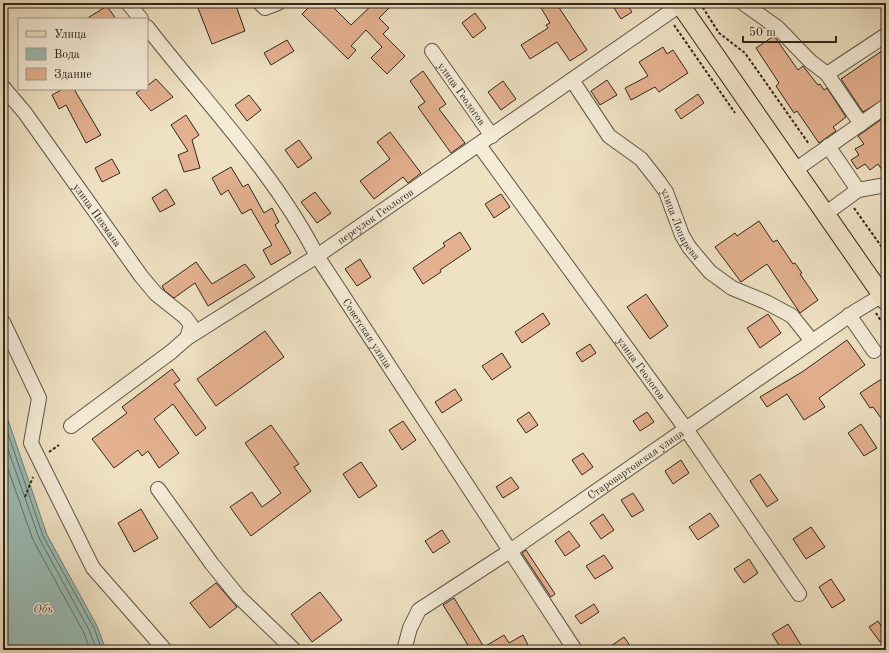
<svg xmlns="http://www.w3.org/2000/svg" width="889" height="653" viewBox="0 0 889 653" font-family="'Old Standard TT',serif">
	<style>
		.water { fill: #9abdb6; stroke: #708179 }
		.lines { fill: none; stroke-linecap: round; stroke-linejoin: round }
		.shore { stroke: #65726a; stroke-width: 1 }
		.building { fill: #e4b190; stroke: #30271d }
		.minor-casing { stroke: #605646; stroke-width: 16 }
		.major-casing { stroke: #30271d; stroke-width: 20 }
		.path { stroke: #30271d; stroke-width: 2; stroke-dasharray: 3 2; stroke-linecap: butt }
		.minor { stroke: #f5ecd8; stroke-width: 14 }
		.major { stroke: #efe2c3; stroke-width: 18 }
		.labels { text-anchor: middle; stroke-width: 3; stroke-linejoin: round; paint-order: stroke }
		.street-label { font-size: 11px; fill: #30271d; stroke: #f5ecd8 }
		.water-label { font-size: 12px; font-style: italic; fill: #50544b; stroke: #f5ecd8 }
	</style>
	<rect width="100%" height="100%" fill="#efe2c3"/>
	<filter id="stains"><feTurbulence type="fractalNoise" baseFrequency=".005" numOctaves="4"/><feColorMatrix values="0 0 0 0 .2 0 0 0 0 .09 0 0 0 0 .02 0 0 0 .5 -.17"/></filter>
	<radialGradient id="worn" r=".72"><stop offset=".6" stop-color="#630" stop-opacity="0"/><stop offset="1" stop-color="#630" stop-opacity=".3"/></radialGradient>
	<path class="water" d="M3,405L47,535L97,626L106,650H3Z"/>
	<g class="lines">
		<path class="shore" d="M3,419L43,536L94,628L102,650
			M3,435L39,538L89,630L97,650
			M3,455L33,540L84,633L90,650"/>
	</g>
	<path class="building" d="M196,3H235L245,31L212,44Z
		M313,3H329L351,25L374,3H394L379,18L389,28L383,34L405,56L387,74L371,58L382,47L366,30L351,46L356,50L348,59L302,14Z
		M538,3H556L587,50L570,61L557,42L530,59L521,45L548,28L546,25L550,23Z
		M611,3H626L632,12L621,19Z
		M107,6L116,19H86Z
		M475,13L486,28L473,38L462,23Z
		M774,36L798,70L803,66L818,85L820,84L824,90L827,88L846,117L833,127L836,131L819,143L797,111L794,113L776,86L779,83L756,48Z
		M287,40L294,51L271,65L264,53Z
		M663,47L667,54L673,50L688,73L659,92L655,87L631,100L625,88L648,76L639,62Z
		M886,48V98L863,112L841,79Z
		M423,71L446,104L439,109L465,143L451,153L418,107L425,102L410,81Z
		M156,79L173,97L151,111L136,93L142,89H147V86Z
		M607,80L617,95L600,105L591,91Z
		M503,81L516,99L501,110L488,92Z
		M63,89H74L101,135L86,143L66,105L59,109L52,95Z
		M698,94L704,103L681,119L675,110Z
		M249,95L261,110L247,121L235,105Z
		M186,115L199,135L192,140L200,168L184,172L178,155L188,151L171,125Z
		M886,116V176L878,164L870,170L865,164L857,169L851,160L859,155L855,149L864,144L858,136Z
		M390,132L421,173L408,183L403,177L374,199L360,181L390,159L377,142Z
		M299,140L312,158L298,168L285,150Z
		M112,159L120,173L102,182L95,168Z
		M231,167L243,187L248,184L264,213L272,208L279,222L275,225L291,253L271,265L263,250L272,245L251,209L242,214L228,190L221,195L212,178Z
		M166,189L175,204L160,212L152,198Z
		M315,192L331,213L317,223L301,202Z
		M501,194L510,207L494,218L485,204Z
		M759,221L773,242L777,240L793,264L795,263L802,273L800,274L818,300L800,313L767,264L741,282L715,247L735,233L737,236Z
		M460,232L471,249L440,270L441,272L423,284L413,268L445,246L443,243Z
		M360,259L371,277L357,286L345,269Z
		M196,262L212,284L245,264L255,277L208,306L195,283L174,298L165,291L162,286Z
		M646,294L668,326L650,339L627,307Z
		M543,313L550,324L522,343L515,332Z
		M768,314L781,333L760,348L747,328Z
		M265,331L284,357L216,406L197,379Z
		M847,340L865,365L819,398L825,407L804,420L787,394L767,407L760,397L802,372Z
		M590,344L596,353L582,362L576,353Z
		M502,353L511,367L492,380L482,366Z
		M172,369L180,380L174,384L206,428L196,436L173,404L154,419L179,453L159,468L148,451L142,456L138,450L114,468L92,439L127,413L122,407Z
		M886,376V425L873,407L870,408L860,393Z
		M455,389L462,400L442,413L435,402Z
		M529,412L538,425L526,433L517,420Z
		M647,412L654,422L640,431L633,421Z
		M403,421L416,440L402,450L389,430Z
		M861,424L877,448L864,456L848,433Z
		M271,425L299,464L294,467L311,491L251,536L230,507L252,492L262,507L281,493L245,443Z
		M583,453L593,467L582,475L572,460Z
		M681,460L689,473L673,484L665,471Z
		M361,462L377,486L359,498L343,474Z
		M760,474L778,500L767,507L750,481Z
		M511,477L519,488L503,498L496,487Z
		M633,493L644,510L632,517L621,500Z
		M141,509L158,538L134,552L118,523Z
		M710,513L719,526L698,540L689,527Z
		M603,514L614,530L601,539L590,523Z
		M811,527L825,547L806,559L793,539Z
		M442,530L450,542L433,553L425,541Z
		M569,531L580,546L565,556L555,541Z
		M526,550L555,594L551,597L522,553Z
		M604,555L613,568L595,579L586,566Z
		M749,559L758,573L744,583L734,569Z
		M831,579L845,600L832,608L819,587Z
		M216,583L237,607L210,628L190,603Z
		M320,592L342,620L312,642L291,614Z
		M454,598L484,647L504,635L509,643L523,635L528,645L520,650H471L443,605Z
		M594,604L599,612L581,624L575,616Z
		M878,621L886,633V638L880,642L869,627Z
		M788,624L804,650H782L772,634Z
		M624,637L633,650H605Z"/>
	<g class="lines">
		<defs>
			<g id="minor">
				<path d="M128,3L141,19"/>
				<path d="M260,3L265,8L278,3"/>
				<path d="M743,3L778,28L810,61L827,74L861,124"/>
				<path id="s1" d="M147,27C205,102 274,172 317,256L575,650"/>
				<path id="s2" d="M432,51L492,136"/>
				<path d="M827,74L886,35"/>
				<path id="s3" d="M572,80L609,136L641,159L659,182L666,192L682,235L689,247L710,272L732,288L766,302L792,316L812,341"/>
				<path id="s4" d="M3,87L25,113L141,276L156,294L185,317L191,325L187,338"/>
				<path id="s5" d="M479,145L686,429L799,594"/>
				<path d="M828,146L858,190"/>
				<path d="M795,170L886,106"/>
				<path d="M825,214L858,190L886,185"/>
				<path d="M849,315L874,351"/>
				<path d="M3,322L39,398L31,443L93,568L165,650"/>
				<path id="s6" d="M71,426L171,352L187,338L317,256L683,3"/>
				<path d="M158,489L212,564L238,596L294,650"/>
				<path id="s7" d="M404,650L410,628L419,610L510,551L856,311L886,293"/>
			</g>
			<path id="major" d="M679,3L886,301"/>
		</defs>
		<use href="#minor" class="minor-casing"/>
		<use href="#major" class="major-casing"/>
		<path class="path" d="M700,3L719,33L745,53L809,144
			M674,25L735,113
			M854,208L886,253
			M876,313L886,329
			M49,452L59,445
			M25,497L33,477"/>
		<use href="#minor" class="minor"/>
		<use href="#major" class="major"/>
	</g>
	<g class="labels">
		<g class="street-label">
			<text dy="4" stroke="none"><textPath href="#s2" startOffset="52">улица Геологов</textPath></text>
			<text dy="4" stroke="none"><textPath href="#s4" startOffset="159">улица Пикмана</textPath></text>
			<text dy="4" stroke="none"><textPath href="#s6" startOffset="370">переулок Геологов</textPath></text>
			<text dy="4" stroke="none"><textPath href="#s3" startOffset="183">улица Лопарева</textPath></text>
			<text dy="4" stroke="none"><textPath href="#s1" startOffset="378">Советская улица</textPath></text>
			<text dy="4" stroke="none"><textPath href="#s5" startOffset="276">улица Геологов</textPath></text>
			<text dy="4" stroke="none"><textPath href="#s7" startOffset="304">Старовартовская улица</textPath></text>
		</g>
		<g class="water-label">
			<text x="43" y="613">Обь</text>
		</g>
	</g>
	<rect width="889" height="653" fill="none" stroke="#efe2c3" stroke-width="16"/>
	<rect x="4" y="4" width="881" height="645" fill="none" stroke="#30271d" stroke-width="2"/>
	<rect x="8" y="8" width="873" height="637" fill="none" stroke="#30271d"/>
	<rect x="18" y="18" width="130" height="72" fill="#f5ecd8" stroke="#a69d8d"/>
	<rect x="26" y="31" width="20" height="6" fill="#efe2c3" stroke="#a69d8d"/>
	<text x="54" y="38" font-size="12" fill="#30271d">Улица</text>
	<rect x="26" y="48" width="20" height="12" fill="#9abdb6" stroke="#a69d8d"/>
	<text x="54" y="58" font-size="12" fill="#30271d">Вода</text>
	<rect x="26" y="68" width="20" height="12" fill="#e4b190" stroke="#a69d8d"/>
	<text x="54" y="78" font-size="12" fill="#30271d">Здание</text>
	<path d="M743 36v6h93v-6" fill="none" stroke="#30271d" stroke-width="2"/>
	<text x="749" y="36" font-size="12" fill="#30271d" stroke="#f5ecd8" stroke-width="3" paint-order="stroke">50 m</text>
	<rect width="100%" height="100%" filter="url(#stains)"/>
	<rect width="100%" height="100%" fill="url(#worn)"/>
</svg>
